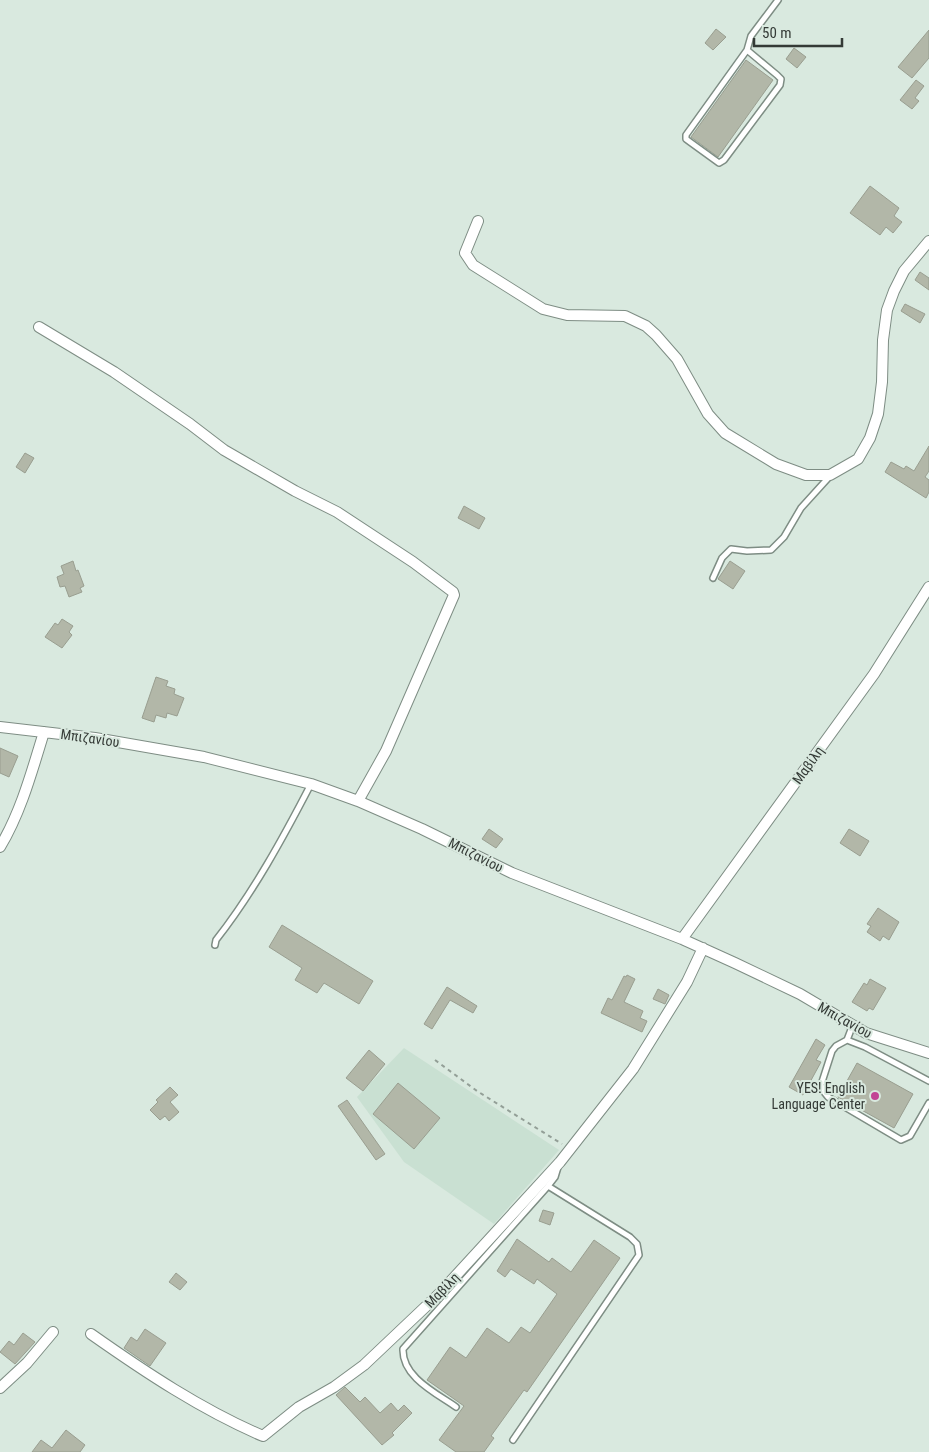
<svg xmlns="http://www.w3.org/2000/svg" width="929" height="1452" viewBox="0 0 929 1452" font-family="'Roboto Condensed',sans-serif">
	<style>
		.built { fill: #c9e0d2 }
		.building { fill: #b2b7a8; stroke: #999e90 }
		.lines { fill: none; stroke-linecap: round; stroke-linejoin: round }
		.lane-casing { stroke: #7e8d84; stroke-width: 8 }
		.street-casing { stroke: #7e8d84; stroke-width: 12 }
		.path { stroke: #939f97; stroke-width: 2; stroke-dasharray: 4 4; stroke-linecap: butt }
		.lane { stroke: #fff; stroke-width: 5 }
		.street { stroke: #fff; stroke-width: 10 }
		.poi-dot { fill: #c24595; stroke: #d9e9df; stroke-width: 2 }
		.labels { text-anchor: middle; stroke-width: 4; stroke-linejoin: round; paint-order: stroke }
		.street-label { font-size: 14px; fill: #343a36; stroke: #d9e9df }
		.poi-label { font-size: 14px; fill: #343a36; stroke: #d9e9df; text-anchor: end }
	</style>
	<rect width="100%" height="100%" fill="#d9e9df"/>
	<path class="built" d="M404,1048L559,1150L494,1224L404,1162L357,1097Z"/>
	<path class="building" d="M716,29L726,37L713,50L705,43Z
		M929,30V58L912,78L898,67Z
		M794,48L806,57L797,68L786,59Z
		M746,60L773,80L718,157L691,137Z
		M916,80L924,86L915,98L919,101L912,109L900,100Z
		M870,186L899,208L894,216L902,222L893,233L886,227L880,235L850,213Z
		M920,272L929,278V290L915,280Z
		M905,304L925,314L920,323L901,311Z
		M929,446V471L925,477L929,480V492L926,498L885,472L891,462L904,469L906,466L914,471Z
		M25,453L34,458L25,473L16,467Z
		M464,506L485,518L479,529L458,518Z
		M73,561L76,571L78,570L84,586L80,588L82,592L69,597L65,586L60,587L57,577L64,574L61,566Z
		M730,561L745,571L733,589L718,579Z
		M62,619L73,626L69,632L72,635L62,648L45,637L55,623L58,625Z
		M156,677L168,681L166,686L175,689L174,694L184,698L177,716L167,713L166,718L156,715L154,722L142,718Z
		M0,748L18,756L9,777L0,773Z
		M489,829L503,839L496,848L482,839Z
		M849,829L869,841L860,856L840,843Z
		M878,908L899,922L889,940L883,936L880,941L867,932L871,926L867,924Z
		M282,925L373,981L359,1004L324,983L317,993L295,980L302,968L269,947Z
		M627,975L635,979L624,1002L643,1011L640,1018L647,1021L642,1032L601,1013L608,998L612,1000L624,976L626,977Z
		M870,979L886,988L873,1010L869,1008L867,1011L852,1002L864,983L867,985Z
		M447,987L477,1006L473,1013L450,1000L432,1029L424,1024Z
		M658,989L669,995L665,1004L653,999Z
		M816,1039L825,1045L816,1060L821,1062L803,1095L789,1087Z
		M369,1050L385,1064L363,1091L346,1078Z
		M857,1063L913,1094L894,1128L838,1097Z
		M398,1083L440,1118L414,1149L373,1114Z
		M170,1087L178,1095L170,1102L179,1112L169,1121L165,1116L160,1120L150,1110L158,1102L156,1100Z
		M347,1100L385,1154L376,1160L338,1106Z
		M543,1210L554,1213L550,1225L539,1221Z
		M517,1239L549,1262L552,1258L571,1272L594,1240L620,1258L527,1392L524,1390L491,1436L494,1438L484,1452H456L439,1440L464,1406L427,1380L450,1347L466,1358L487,1328L509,1343L521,1327L530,1333L557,1294L537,1279L534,1284L511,1269L505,1277L497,1271Z
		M176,1273L187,1282L180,1290L169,1282Z
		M145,1329L166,1343L150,1366L124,1348L131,1337L137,1341Z
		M23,1333L35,1342L15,1364L0,1352L9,1341L14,1345Z
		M345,1387L360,1402L365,1397L380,1413L391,1403L398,1411L404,1405L412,1413L392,1433L394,1435L382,1445L336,1395Z
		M66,1430L85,1445L80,1452H32L41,1440L52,1448Z"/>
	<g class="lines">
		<defs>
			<path id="lane" d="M747,50L777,75L781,79L780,85L724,160L719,163L690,142L686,139V135L747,50L751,36L778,0
				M713,578L722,558L731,549L747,551L771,550L784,537L801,508L830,476
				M215,945L216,940C253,893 283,838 311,784
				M852,1027L847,1040L865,1047L929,1081
				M847,1040L836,1046L832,1051L821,1085L824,1092L828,1097L901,1140L910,1136L929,1103
				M456,1407C436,1393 402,1377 403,1349L548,1186L555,1177L558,1167
				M513,1440L639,1255L637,1244L630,1237L548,1186"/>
			<path id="street" d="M478,221L465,253L473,265L543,309L567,315L625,316L646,326L656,335L677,359L708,414L725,433L776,464L806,475H830L858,459L870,438L878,414L882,382L883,340L887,310L894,291L904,271L929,241
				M39,327L114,372L190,424L224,450L295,491L337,512L413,562L453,592L454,595L386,751L358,801
				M0,727L95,738L204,757L311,784L358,801L422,829L512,873L682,939L735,963L800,994L866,1033L929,1053
				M0,847C21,812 32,771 44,732
				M682,939L874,674L929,587
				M91,1334C145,1372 202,1410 263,1436L299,1407L334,1387L364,1365L439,1294L560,1162L633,1069L687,982L703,948
				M0,1388L27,1363L53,1332"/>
		</defs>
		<use href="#lane" class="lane-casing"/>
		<use href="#street" class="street-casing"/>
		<path class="path" d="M435,1060L477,1091L562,1144"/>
		<use href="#lane" class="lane"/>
		<use href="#street" class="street"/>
	</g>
	<circle class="poi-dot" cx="875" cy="1096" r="5"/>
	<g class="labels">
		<g class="street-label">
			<text transform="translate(90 738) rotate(8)" y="5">Μπιζανίου</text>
			<text transform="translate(808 765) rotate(-54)" y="5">Μαβίλη</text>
			<text transform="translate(476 855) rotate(27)" y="5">Μπιζανίου</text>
			<text transform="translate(845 1020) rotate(29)" y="5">Μπιζανίου</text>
			<text transform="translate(442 1290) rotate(-46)" y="5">Μαβίλη</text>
		</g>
		<g class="poi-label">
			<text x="865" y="1093">YES! English<tspan x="865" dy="16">Language Center</tspan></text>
		</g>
	</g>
	<path d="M754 38v8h88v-8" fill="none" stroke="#343a36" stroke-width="2.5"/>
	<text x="762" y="38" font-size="15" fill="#343a36" stroke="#d9e9df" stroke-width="4" paint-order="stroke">50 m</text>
</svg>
